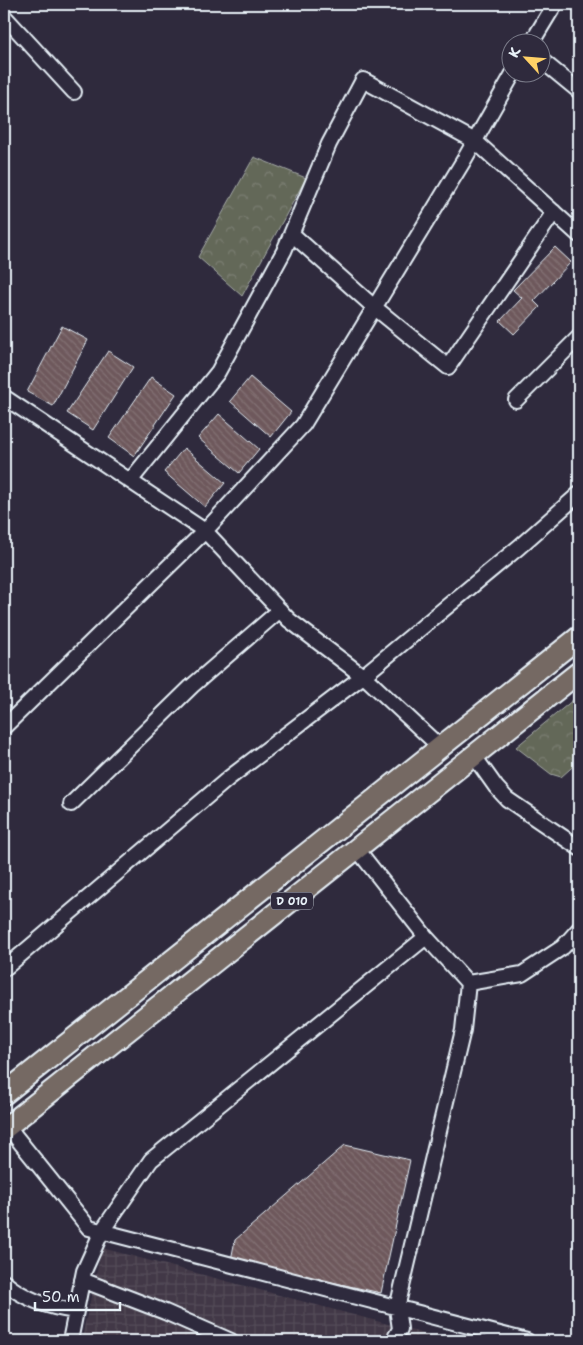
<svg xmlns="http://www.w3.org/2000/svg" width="583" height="1345" viewBox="0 0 583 1345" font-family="'Shantell Sans',sans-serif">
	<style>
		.industrial { fill: url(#industrial-grid) }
		.park { fill: url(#park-crowns); stroke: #a6aca8 }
		.building { fill: url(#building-back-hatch); stroke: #e8f1f8 }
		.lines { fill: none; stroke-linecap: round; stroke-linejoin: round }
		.minor-casing { stroke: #e8f1f8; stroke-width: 18 }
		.highway-casing { stroke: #e8f1f8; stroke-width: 24 }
		.minor { stroke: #2f2a3d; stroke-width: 14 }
		.highway { stroke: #756964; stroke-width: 20 }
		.labels { text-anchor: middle; stroke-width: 4; stroke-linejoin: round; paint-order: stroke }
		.shield { fill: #2f2a3d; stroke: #b0b5c0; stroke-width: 1 }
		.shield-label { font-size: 11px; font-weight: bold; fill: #e8f1f8 }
	</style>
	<defs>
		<pattern id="industrial-grid" width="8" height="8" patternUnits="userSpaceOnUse" patternTransform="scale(1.25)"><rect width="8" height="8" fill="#423846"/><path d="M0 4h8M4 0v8" fill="none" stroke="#544c58"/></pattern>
		<pattern id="park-crowns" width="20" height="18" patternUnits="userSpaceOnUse" patternTransform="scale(1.25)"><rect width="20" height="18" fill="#646859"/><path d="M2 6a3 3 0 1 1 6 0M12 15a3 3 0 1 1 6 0" fill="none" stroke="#7a7e72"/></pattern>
		<pattern id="building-back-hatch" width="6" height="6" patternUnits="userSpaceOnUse" patternTransform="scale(1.25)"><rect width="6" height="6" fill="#6e595c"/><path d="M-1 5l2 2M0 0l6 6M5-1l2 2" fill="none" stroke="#837174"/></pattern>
	</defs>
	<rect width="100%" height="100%" fill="#2f2a3d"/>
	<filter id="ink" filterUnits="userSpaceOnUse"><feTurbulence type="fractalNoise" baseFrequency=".02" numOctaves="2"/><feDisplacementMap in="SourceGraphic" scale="10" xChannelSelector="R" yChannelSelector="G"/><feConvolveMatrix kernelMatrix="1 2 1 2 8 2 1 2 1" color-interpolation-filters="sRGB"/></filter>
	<g filter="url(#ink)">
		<path class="industrial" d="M102,1248L444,1339L442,1341H81Z"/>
		<path class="park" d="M254,157L306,178L242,296L198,257Z
			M579,695V761L561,777L551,774L516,747Z"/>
		<path class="building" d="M555,247L571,262L534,301L540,307L514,334L500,321L522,298L513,290Z
			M62,326L88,340L53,406L27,392Z
			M108,351L133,367L93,430L67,413Z
			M151,377L176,394L134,456L109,438Z
			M250,377L291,412L271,437L230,401Z
			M219,414L259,449L239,473L198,438Z
			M184,448L225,483L205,507L164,472Z
			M345,1145L410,1160L381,1293L231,1260L235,1240Z"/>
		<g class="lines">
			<defs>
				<path id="minor" d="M4,16L74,92
					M532,42L555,4
					M540,59L579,91
					M292,234L374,307L448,367L554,212
					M4,397L205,531L289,620L368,680L440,747
					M516,400L579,337
					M130,481L218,372L284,251L329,144L363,80L475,141L579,235
					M4,727L205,531L303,425L464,160L514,72
					M474,756L496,787L507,799L579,848
					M71,804L192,686L280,610
					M357,849L426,937L468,983L463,1030L397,1308L400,1329L393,1341
					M4,969L229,778L363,676L519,547L579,494
					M468,983L522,974L563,947L579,929
					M4,1122L89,1228L527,1341
					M82,1280L165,1312L231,1341
					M4,1282C24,1299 50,1308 76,1311
					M70,1341L84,1271L102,1231L151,1160L426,937"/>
				<path id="highway" d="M4,1094L579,637
					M4,1129L579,672"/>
			</defs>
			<use href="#minor" class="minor-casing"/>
			<use href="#highway" class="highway-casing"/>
			<use href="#minor" class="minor"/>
			<use href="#highway" class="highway"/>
		</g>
	</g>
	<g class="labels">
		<rect class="shield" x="271" y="892.5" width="42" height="17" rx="4"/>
		<g class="shield-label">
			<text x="292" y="905">D 010</text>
		</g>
	</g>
	<rect width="583" height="1345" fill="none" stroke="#2f2a3d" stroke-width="20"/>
	<rect x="10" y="10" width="563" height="1325" fill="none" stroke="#e8f1f8" stroke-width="2" filter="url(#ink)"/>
	<g transform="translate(526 58) rotate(296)"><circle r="24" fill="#2f2a3d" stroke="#797a88"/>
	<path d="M0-4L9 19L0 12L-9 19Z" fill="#ffd166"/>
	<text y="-8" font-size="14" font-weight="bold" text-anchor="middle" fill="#e8f1f8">K</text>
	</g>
	<path d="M35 1302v8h85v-8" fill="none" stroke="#e8f1f8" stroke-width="2.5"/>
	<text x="42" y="1302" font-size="15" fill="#e8f1f8" stroke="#2f2a3d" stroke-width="4" paint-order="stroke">50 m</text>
</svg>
